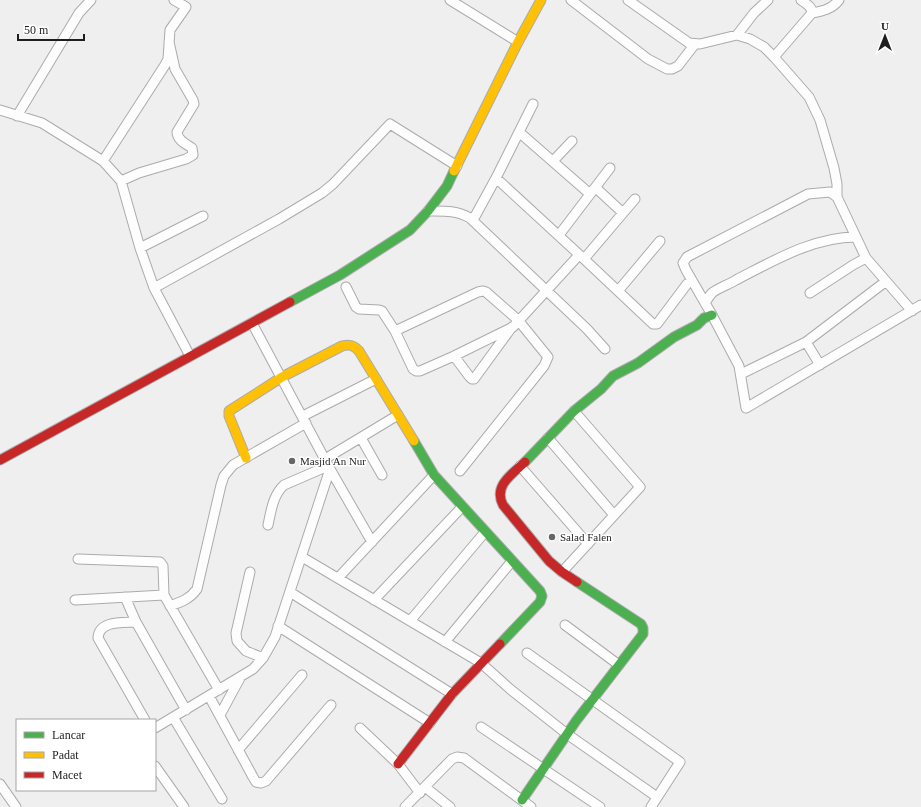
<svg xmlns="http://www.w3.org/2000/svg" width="921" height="807" font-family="'Times New Roman',serif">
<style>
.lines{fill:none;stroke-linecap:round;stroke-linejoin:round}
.street-casing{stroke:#ababac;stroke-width:11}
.fast-casing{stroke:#ababac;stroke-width:11}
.slow-casing{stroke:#ababac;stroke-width:11}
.jam-casing{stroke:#ababac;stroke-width:11}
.street{stroke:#fdfdfd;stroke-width:9}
.fast{stroke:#4caf50;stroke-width:9}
.slow{stroke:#ffc107;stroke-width:9}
.jam{stroke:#c62828;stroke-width:9}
.poi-dot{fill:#676768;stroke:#fff;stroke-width:1.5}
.labels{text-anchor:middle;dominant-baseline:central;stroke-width:3;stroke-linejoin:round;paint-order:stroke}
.poi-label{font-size:11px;fill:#1e1e1e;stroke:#fff;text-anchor:start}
</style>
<rect width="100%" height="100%" fill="#efeff0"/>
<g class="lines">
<g class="street-casing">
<path id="street" d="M450 0 518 42
M571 0 648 59 667 69H672L678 66 695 44
M628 0 689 43 700 44 737 35 750 39 764 47 774 57 809 97 820 120 834 168 837 184V197
M812 13C823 11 832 9 839 0
M737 35 754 13 768 0
M774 57 812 13C812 6 806 4 801 0
M0 110 42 123 103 161 121 181 140 248 154 288 190 356
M17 116 79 13 91 0
M519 132 590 194
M103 161 165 65 168 59 170 30 186 7 174 0
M553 161 572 141
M496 178 584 259 653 324H657L687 284
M121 181 139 173 186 159 193 155 192 148C186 144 177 140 177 132L194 104 193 100 175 69 169 42
M596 188 623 213
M428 211C443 211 456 210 470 218L587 329 605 349
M473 220 496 178 533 104
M559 235 610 168
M140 248 203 216
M584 259 623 213 635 199
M346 287 356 307 359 309 379 310 382 311 395 331 413 369 416 371H420L454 356 513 327 579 255
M154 288 279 219 322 193 333 184 390 124 457 166
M618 291 660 241
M810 293 853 265 866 258
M705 303C707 300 709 296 712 293 716 289 730 284 736 280 773 261 813 237 856 237
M912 311 866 258 837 197 830 192 808 194 687 257 683 263 686 270 712 315 739 366 746 408 921 305
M252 323 330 469 372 542
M395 331 478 292 483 291 486 292 518 320 548 357 544 366 460 471
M806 342 885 282
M454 356 469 376 472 379H474L512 327
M741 374 806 342 820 365
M303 416 376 379
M361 438 382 475
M548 438 614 515
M325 459 398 415
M520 466 588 544
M268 525C271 511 273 495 284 485L328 466
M302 557 481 663 510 689 567 734 657 797
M78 559 160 562 163 566 164 595 219 690
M250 572 236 633 237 641 246 651 263 658
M562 572 640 487 574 411
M338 578 434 475
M290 592 452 694
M125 597 136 622 186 710
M75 600 164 595
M374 600 462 507
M170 606C181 602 190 599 197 589L221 485 224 476 233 465 306 423
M410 621 485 532
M136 622C123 623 99 620 98 638L145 720
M565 625 619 665
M278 626 430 723
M445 642 512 561
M527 653 680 762 651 807
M209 696 253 777 256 782 261 783 266 781 331 705
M220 715 240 678
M173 717 222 799
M481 727 600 807
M155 728 253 669 263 658 275 637 330 469
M360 728 398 764 420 793
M238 750 302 675
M155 766 184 807
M0 784 16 807
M425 787 450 807
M405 807 452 759 457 757 464 758 531 807"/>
</g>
<g class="fast-casing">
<path id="fast" d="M290 302 340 275 410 230 428 211 447 186 454 171
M414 441 434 475 540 591 542 596 540 602 500 644
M525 462 574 411 601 389 613 376 638 363 674 337 697 325 704 318 712 315
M522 800 576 721 643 634V628L641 624 577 582"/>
</g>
<g class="slow-casing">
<path id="slow" d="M454 171 518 42 541 0
M246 458 229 416V411L282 377 342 346C349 344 354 345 359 351L414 441"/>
</g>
<g class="jam-casing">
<path id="jam" d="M0 460 290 302
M525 462C512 474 493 486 503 505L549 561 562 572 577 582
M398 764 452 694 500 644"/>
</g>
<use href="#street" class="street"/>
<use href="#fast" class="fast"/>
<use href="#slow" class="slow"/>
<use href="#jam" class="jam"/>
</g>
<g class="poi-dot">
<circle cx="292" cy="461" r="4"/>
<circle cx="552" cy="537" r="4"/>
</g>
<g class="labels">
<g class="poi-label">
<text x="300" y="461">Masjid An Nur</text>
<text x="560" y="537">Salad Falen</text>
</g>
</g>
<rect x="16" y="719" width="140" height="72" fill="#ffffff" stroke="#a5a5a5"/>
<rect x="24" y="732" width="20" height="6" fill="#4caf50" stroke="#a5a5a5"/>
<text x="52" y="739" font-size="12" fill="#1e1e1e">Lancar</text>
<rect x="24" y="752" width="20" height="6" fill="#ffc107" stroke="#a5a5a5"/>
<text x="52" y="759" font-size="12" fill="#1e1e1e">Padat</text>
<rect x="24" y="772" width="20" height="6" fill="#c62828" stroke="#a5a5a5"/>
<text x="52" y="779" font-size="12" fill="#1e1e1e">Macet</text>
<g transform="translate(885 36)" stroke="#ffffff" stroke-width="3" paint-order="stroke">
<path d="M0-3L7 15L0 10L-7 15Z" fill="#1e1e1e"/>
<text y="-6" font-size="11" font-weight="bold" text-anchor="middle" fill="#1e1e1e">U</text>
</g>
<path d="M18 34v6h66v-6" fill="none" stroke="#1e1e1e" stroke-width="2"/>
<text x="24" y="34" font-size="12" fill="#1e1e1e" stroke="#ffffff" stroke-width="3" paint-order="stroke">50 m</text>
</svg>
